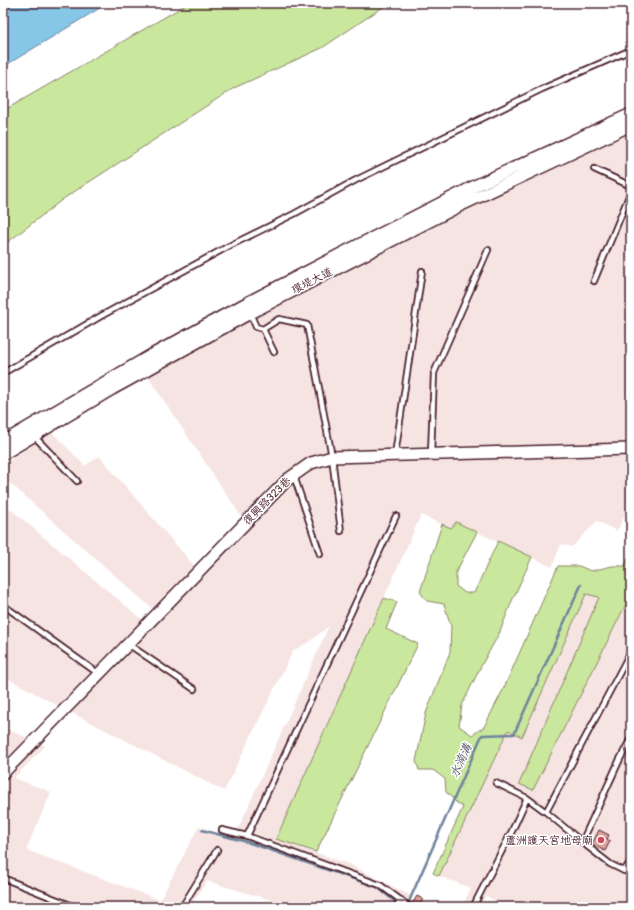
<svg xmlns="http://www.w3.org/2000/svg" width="634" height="910" font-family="Pangolin,'LXGW WenKai TC',sans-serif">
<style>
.built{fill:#f5e4e2}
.green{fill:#cae79e;stroke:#8a8364}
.water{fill:#86c6e7;stroke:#6e839c}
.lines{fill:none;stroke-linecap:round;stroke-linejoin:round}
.stream{stroke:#6e839c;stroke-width:2.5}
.building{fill:#dfa59d;stroke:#4a1f2b}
.service-casing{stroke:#4a1f2b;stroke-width:8}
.tertiary-casing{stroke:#4a1f2b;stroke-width:14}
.service{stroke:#fff;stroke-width:4.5}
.tertiary{stroke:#fff;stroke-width:11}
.poi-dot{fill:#d1495b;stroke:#fff;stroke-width:1.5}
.labels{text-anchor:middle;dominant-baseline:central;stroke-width:3;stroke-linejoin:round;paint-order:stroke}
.street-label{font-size:11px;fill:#4a1f2b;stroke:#fff}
.poi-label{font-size:11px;fill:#4a1f2b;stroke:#fff;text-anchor:end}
.water-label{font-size:12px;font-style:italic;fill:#5f596d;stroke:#fff}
</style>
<rect width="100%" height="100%" fill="#fff"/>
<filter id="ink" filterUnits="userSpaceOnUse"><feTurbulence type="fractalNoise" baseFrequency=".025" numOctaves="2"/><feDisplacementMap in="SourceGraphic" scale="8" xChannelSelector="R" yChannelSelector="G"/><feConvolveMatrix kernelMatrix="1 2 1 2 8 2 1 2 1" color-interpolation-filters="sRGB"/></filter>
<g filter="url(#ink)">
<path class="built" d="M631 133V501L617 531 597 521 572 547 561 544 552 567 456 522 451 528 421 515 276 839 349 864 413 897 408 907H294L207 881 189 907H3V727L45 746 14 778 51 792 26 850 160 900 199 826 231 839 239 827 329 626 310 641 293 651 224 791 59 706 3 676V503L145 622 155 611 3 477V465L51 431 85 466 99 456 196 568 245 522 146 374 278 304 430 226 511 187Z
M586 594 599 597 519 784 533 790 631 594V907H506L486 896 478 907H462L471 888 439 876 508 730 522 736Z"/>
<path class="green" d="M189 3H389L322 48 234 88 63 199 3 246V111Z
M456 522 477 532 456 572V586L465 593H474L498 541 532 557 512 601 499 634 482 664 462 705 459 726 472 735 484 727 503 690 558 566H579L591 571 612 566H625L631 551V594L533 790 519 784 599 597 586 594 522 737 508 730 439 876 433 873 463 807 457 803 446 792 445 779 433 770H419L416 761 426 713 450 652 451 626 444 604 427 601 420 592 442 524 451 528Z
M384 598 397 602 386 629 418 644 316 852 276 839Z"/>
<path class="water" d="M3 3H108L3 67Z"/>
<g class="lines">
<path class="stream" d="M202 830 247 842 377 887 402 907
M407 906 482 735 514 734 581 585"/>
</g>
<path class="building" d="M599 830 609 835 607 839 610 841 605 851 592 844Z
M417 896 423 899 419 907H417L412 904Z"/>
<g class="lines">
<g class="service-casing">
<path id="service" d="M594 169 631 186
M594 281 631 191
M250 313 256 327 263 329 279 319 307 325 332 457 341 531
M263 329 274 352
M3 373 101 316 229 246 294 214 356 180 542 89 631 50
M34 436 77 481
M431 454 434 373 488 250
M395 455 422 271
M294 476 320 554
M3 605 99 674
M128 644 194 689
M496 783 527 798 546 812 582 842 610 864 624 871 631 861
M546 812 631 651
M222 830 247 836 380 885 410 907
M247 836 396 516
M582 842 620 759 631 738
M3 878 75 907
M182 907 217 850
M396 907 401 900
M473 907 512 831 527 798"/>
</g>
<g class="tertiary-casing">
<path id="tertiary" d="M3 442 150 356 245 304 347 251 479 184 631 114
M3 454 112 389 250 313 457 207 631 125
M3 773 287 480 294 475 311 463 332 457 631 449"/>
</g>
<use href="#service" class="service"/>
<use href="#tertiary" class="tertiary"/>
</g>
</g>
<circle class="poi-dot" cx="601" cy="840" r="4"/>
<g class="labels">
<g class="street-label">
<text transform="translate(312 281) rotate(-27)">環堤大道</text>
<text transform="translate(267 501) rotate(-45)">復興路323巷</text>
</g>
<g class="poi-label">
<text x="593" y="840">蘆洲護天宮地母廟</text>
</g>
<g class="water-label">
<text transform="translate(461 761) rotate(-66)">水湳溝</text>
</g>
</g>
<rect width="634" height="910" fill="none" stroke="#fff" stroke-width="16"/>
<rect x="8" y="8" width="618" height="894" fill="none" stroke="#4a1f2b" stroke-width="1.5" filter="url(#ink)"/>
</svg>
